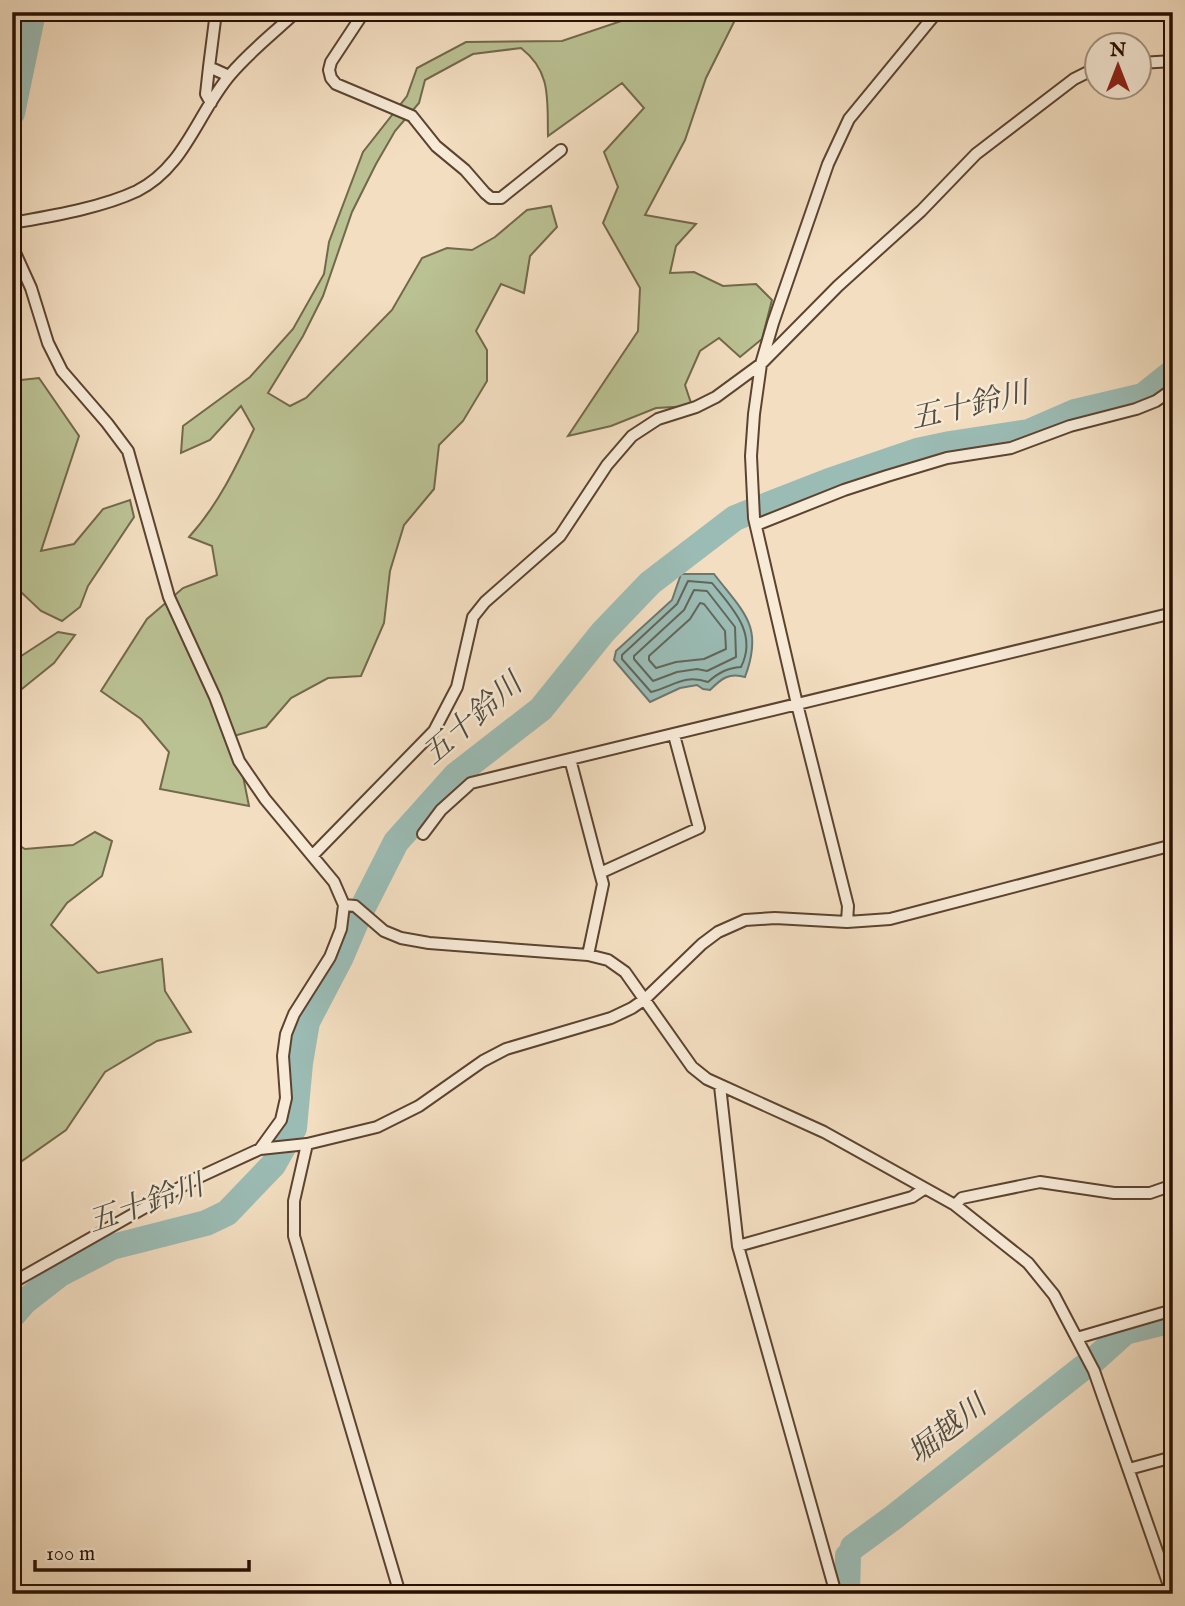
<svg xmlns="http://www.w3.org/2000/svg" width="1185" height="1606" font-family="'IM FELL English','Noto Serif JP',serif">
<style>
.green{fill:#bac193;stroke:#72684a;stroke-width:2}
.water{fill:#9bbcb5;stroke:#6d776d;stroke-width:2}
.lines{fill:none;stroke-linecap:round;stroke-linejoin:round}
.shore{stroke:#62665a;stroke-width:2}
.river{stroke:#9bbcb5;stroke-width:26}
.street-casing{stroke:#5c4330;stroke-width:14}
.street{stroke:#f7ead7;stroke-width:10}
.labels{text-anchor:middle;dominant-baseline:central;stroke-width:5;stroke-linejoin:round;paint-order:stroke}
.water-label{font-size:30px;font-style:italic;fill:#514c3f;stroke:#f7ead7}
</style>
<rect width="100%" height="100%" fill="#f3dec1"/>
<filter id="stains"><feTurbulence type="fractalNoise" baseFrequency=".00286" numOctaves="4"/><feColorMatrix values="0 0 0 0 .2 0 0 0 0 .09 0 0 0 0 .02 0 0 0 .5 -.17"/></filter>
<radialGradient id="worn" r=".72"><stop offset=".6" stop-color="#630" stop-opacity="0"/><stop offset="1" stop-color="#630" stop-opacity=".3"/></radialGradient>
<path class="green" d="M648 12H730L734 22 706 78 685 140 645 215 696 224 676 246 670 273 694 272 723 286 756 284 772 300 762 339 740 357 719 338 700 351 685 385 692 406 656 408 611 426 568 436 638 331 640 288 603 223 618 187 604 152 644 108 622 83 548 136C547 100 552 72 521 48L473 54 425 80 419 103 395 131 376 164 352 212 323 296 303 336 268 393 290 406 306 398 392 310 422 258 447 248 472 250 495 237 527 210 551 206 557 227 530 256 524 293 501 284 476 331 487 350V381L463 421 439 445 434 489 404 525 390 571 384 623 361 676 328 678 291 698 266 727 230 737 242 771 249 806 160 789 169 752 141 719 101 691 147 619 183 588 217 575 212 546 189 537C218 505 236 467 254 429L241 406 210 440 181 453 183 426 250 377 293 329 324 274 329 242 363 152 407 96 417 68 466 42 562 41Z
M39 378 79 436 41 551 74 544 103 509 130 500 134 517 88 586 80 607 62 621 41 611 21 592 12 599V381Z
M58 632 75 635 54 663 12 697V662Z
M95 832 112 841 102 876 67 903 51 925 98 973 162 959 165 991 191 1032 157 1041 105 1072 66 1130 12 1168V841L25 849 73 845Z"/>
<path class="water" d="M681 574H714C744 613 764 626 745 677 729 672 721 679 710 690L703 689 697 685 680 688 650 702 614 660 616 651 672 600Z"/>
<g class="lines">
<path class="shore" d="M688 581 712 583C732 608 758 633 741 667 727 668 718 673 708 682 684 674 674 686 651 692L622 659V655L677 604Z
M694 590 707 591 735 627 736 657 707 671 697 669 677 672 653 681 634 659V656L684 610Z
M700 603 704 604 725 631 726 649 704 659 676 662 656 668 649 660V656L690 619Z"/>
<path class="river" d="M12 113 33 12
M12 1316 24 1302 60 1274 112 1247 206 1223 227 1213 273 1165 294 1128 300 1063 307 1022 341 957 358 917 396 842 456 775 541 709 603 632 650 583 735 518 770 504 829 481 917 451 950 444 1029 432 1075 412 1143 396 1173 372
M1094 1360 1125 1332 1173 1320
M853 1547 894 1517 1084 1367
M847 1594 848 1556"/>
<g class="street-casing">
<path id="street" d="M364 12 331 62 329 70 331 78 336 84 412 116 436 146 465 170 485 193 491 198H501L561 150
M1140 63 1173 61
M209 67 216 12
M211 103 206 94 209 67 229 76
M12 223C51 216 101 208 137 191 185 167 197 114 230 75 249 52 274 33 296 12
M12 246 31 288 48 343 62 371 107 423 128 451 169 597 215 697 239 761 265 799 334 882 344 905 341 929 330 957 294 1014 286 1034 283 1056 286 1098 281 1120 260 1149
M756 525 844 490 887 476 947 458 1011 448 1070 426 1136 409 1156 401 1173 389
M570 759 600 873 699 828 674 735
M423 834 441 810 471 783 1173 613
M313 855 434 731 457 687 473 617 485 602 560 536 607 465 632 436 658 419 696 407 716 397 761 364 838 286 921 211 976 154 1074 79 1098 67
M344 905 355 906 384 931 401 938 429 943 588 955 608 960 625 972 692 1067 707 1079 824 1132 955 1205 1028 1263 1054 1295 1094 1371 1172 1594
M847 922 848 906 797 704 754 518 751 456 754 414 761 364 773 323 828 164 849 119 937 12
M588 955 603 884 600 873
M720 1086 738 1246 836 1594
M307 1144 294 1201V1236L400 1594
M955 1205 962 1198 1040 1182 1114 1193H1150L1173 1185
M738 1246 912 1197 924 1189
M12 1283 195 1179 260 1149 307 1144 377 1127 419 1106 483 1061 506 1049 611 1018 632 1008 645 999 702 944 718 932 745 920 775 918 847 922 890 919 1173 845
M1077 1338 1173 1310
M1129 1469 1173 1457"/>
</g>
<use href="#street" class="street"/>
</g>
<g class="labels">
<g class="water-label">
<text transform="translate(970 407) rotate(-13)">五十鈴川</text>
<text transform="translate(473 720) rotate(-41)">五十鈴川</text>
<text transform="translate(146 1205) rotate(-19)">五十鈴川</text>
<text transform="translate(948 1431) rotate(-38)">堀越川</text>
</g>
</g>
<rect width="1185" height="1606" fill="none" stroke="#f3dec1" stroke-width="42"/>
<rect x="14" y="14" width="1157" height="1578" fill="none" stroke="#290f00" stroke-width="3.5"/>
<rect x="21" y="21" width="1143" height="1564" fill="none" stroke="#290f00" stroke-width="2"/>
<g transform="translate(1118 66)"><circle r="33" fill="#f7ead7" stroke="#a59281" stroke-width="2"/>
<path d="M0-5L12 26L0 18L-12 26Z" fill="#8f2418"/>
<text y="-10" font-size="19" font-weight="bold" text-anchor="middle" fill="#290f00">N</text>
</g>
<path d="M35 1560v10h214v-10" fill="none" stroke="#290f00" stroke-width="3.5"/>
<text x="46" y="1560" font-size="21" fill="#290f00" stroke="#f7ead7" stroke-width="5" paint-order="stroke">100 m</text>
<rect width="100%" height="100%" filter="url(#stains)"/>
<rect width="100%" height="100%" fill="url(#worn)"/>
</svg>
